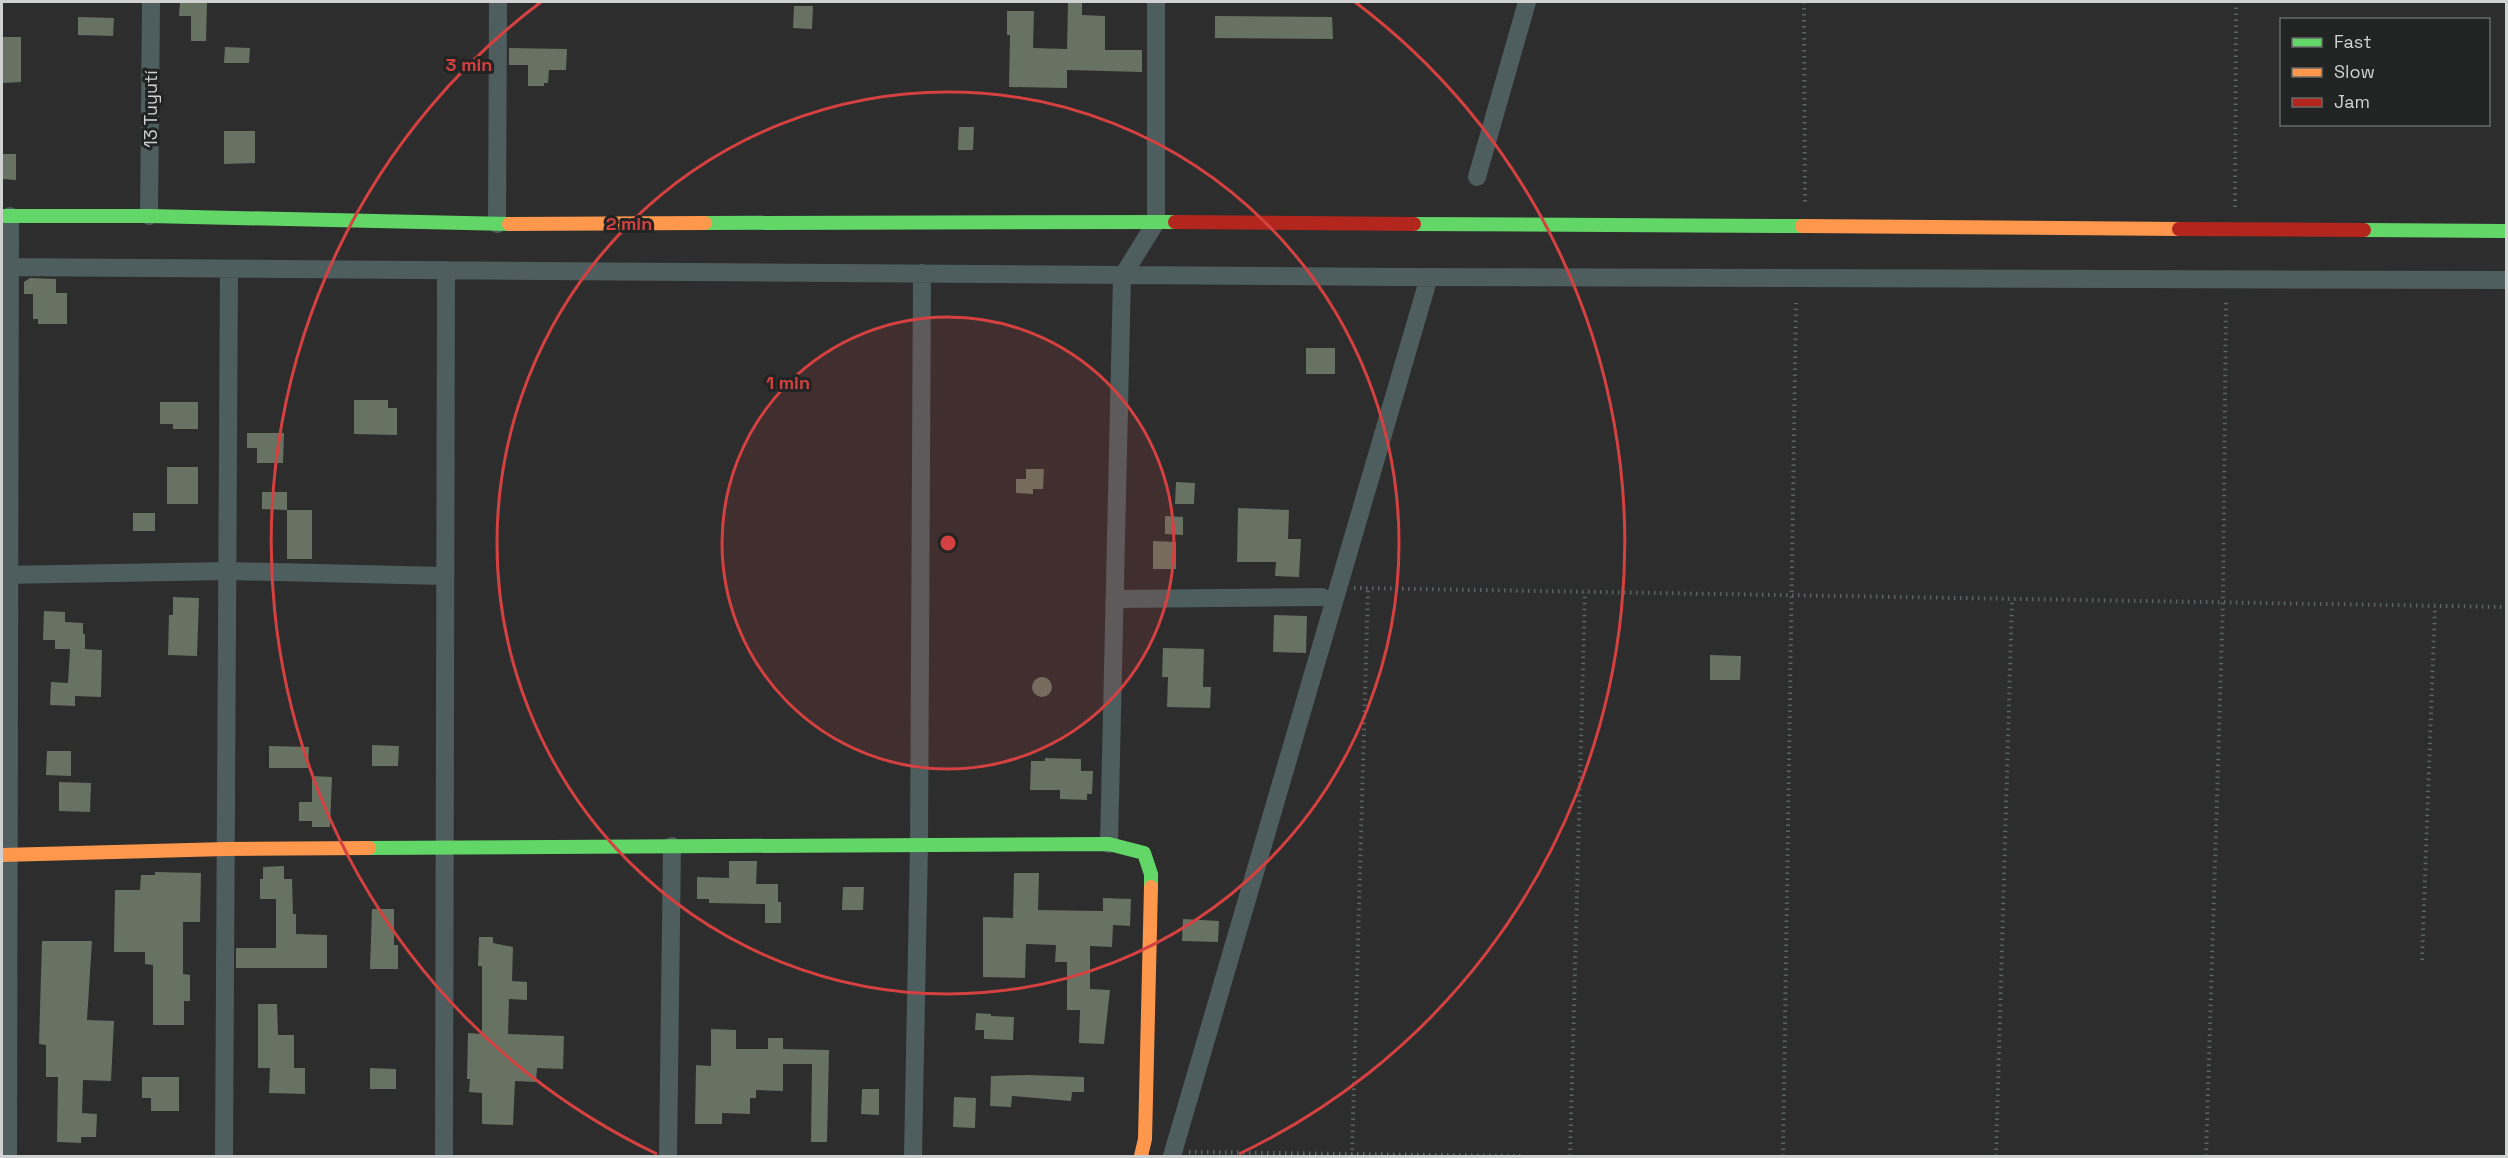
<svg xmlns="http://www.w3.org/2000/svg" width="2508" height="1158" font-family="'Space Grotesk',sans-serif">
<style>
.building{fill:#687262}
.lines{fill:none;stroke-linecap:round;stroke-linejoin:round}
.path{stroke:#5c6566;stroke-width:4;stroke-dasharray:1.5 4.5;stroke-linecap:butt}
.street{stroke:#4e5d5e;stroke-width:18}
.fast{stroke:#63d668;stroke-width:14}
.slow{stroke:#ff974d;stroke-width:14}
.jam{stroke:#b3261e;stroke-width:14}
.ring{fill:none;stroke:#d54141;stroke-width:3}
.labels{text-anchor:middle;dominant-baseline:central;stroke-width:6;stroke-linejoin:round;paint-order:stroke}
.street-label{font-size:18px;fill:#d0d1d1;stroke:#212423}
.centre{fill:#d54141;stroke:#212423;stroke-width:3}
.ring-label{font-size:18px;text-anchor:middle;font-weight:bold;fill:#d54141;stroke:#212423;stroke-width:6;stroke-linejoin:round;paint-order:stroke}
</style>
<rect width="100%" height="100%" fill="#2c2d2c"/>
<path class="building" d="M180 2H207L206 41H191V16H179Z
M1068 2H1082V15L1105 16V50H1142V72L1067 70V88L1009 87 1010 35H1007V11H1034L1033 48 1067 49Z
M794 6H813L812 29 793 28Z
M1215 16 1332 17 1333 39 1215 38Z
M78 17 114 18 113 36 78 35Z
M2 37H21V82L2 83Z
M225 47 250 48 249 63H224Z
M509 48 567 49 566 70H549L548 83H544V86H528V65H509Z
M959 127H974L973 150H958Z
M224 131H255V163L224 164Z
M2 154H16V180L2 179Z
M30 278 56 279V293H67V324H38V319H33V294H24V282Z
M1306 348H1335V374H1306Z
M354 400H388V408H397V435L354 434Z
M160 402H198V429H173V424H160Z
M247 433H284L283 463H257V448H247Z
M167 467H198V504H167Z
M1026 469H1044L1043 489H1033V494L1016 493V479H1026Z
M1176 482 1195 483 1194 504H1175Z
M262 492H287V510L262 509Z
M1238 508 1289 510 1288 539H1301L1299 577 1275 576 1276 562H1237Z
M287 510H312V559H287Z
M133 513H155V531H133Z
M1165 516 1183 517V535L1165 534Z
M1153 541 1176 542V569H1153Z
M173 597 199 598 197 656 168 655 169 615H173Z
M44 611 65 612V622L83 623V634H85V649L102 650 101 697 75 696V706L50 705 51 682 68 683 70 649H55V640H43Z
M1274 615 1307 616 1306 653 1273 652Z
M1163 648 1204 649 1203 687H1211L1210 708 1167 707 1168 677H1162Z
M1710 655 1741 656 1740 680H1710Z
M1032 687a10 10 0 1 1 20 0a10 10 0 1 1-20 0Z
M372 745 399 746 398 766H372Z
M269 746 309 747 308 768H269Z
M47 751H71V776L46 775Z
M1045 758 1081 759V771H1093L1092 794H1087V800L1060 799V790H1030L1031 761H1045Z
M312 776 332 777 330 827H312V821H299V802H312Z
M59 782 91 783 90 812 59 811Z
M729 861H757L756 884H778V902H781V923H765V904L709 903V899H697V877L729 878Z
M284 866V879H292L293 914H296V934L327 935V968H236V948H276V899H260V879H263V867Z
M155 872 201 873 200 922H183V974L190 975V1001H184V1025H153V965L145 964V952H114L115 890H140L141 875H155Z
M1014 873H1039L1038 910 1103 911V898L1131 899 1130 926 1113 925 1112 947 1090 946V989L1110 990 1104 1044 1079 1043 1080 1010H1067V962H1055L1056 945 1026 944 1025 978 983 977V917L1013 918Z
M843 887H864L863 910H842Z
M372 909H394V945H398V969H370Z
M1183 919 1219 921 1218 942 1182 941Z
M479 937H493V943L513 947 512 981 527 982V1000L509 999 508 1034 564 1036 563 1069 537 1068 536 1082 515 1081 513 1125 482 1124V1093L469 1092 470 1079H467L468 1033 482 1034V966H478Z
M42 941H92L87 1020 114 1021 111 1081 83 1080 82 1113 97 1114 96 1137H81V1143L57 1142 58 1077H46V1045L39 1044Z
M258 1004H277L278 1035H294V1068H305V1094L269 1093 270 1068H258Z
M976 1013 991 1014V1016L1014 1017 1013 1040 984 1039V1030H975Z
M711 1029 736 1030V1049H768V1038H783V1049L829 1050 827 1142H811L812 1064H783V1091L756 1090V1098H750V1114L722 1113V1124H695L696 1065 711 1066Z
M370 1068 396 1069V1089H370Z
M1029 1075 1084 1077V1092H1072L1071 1101 1012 1096 1011 1107 990 1106 991 1076Z
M142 1077H179V1111H151V1098H142Z
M862 1089H879V1115L861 1114Z
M954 1097 976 1098 975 1128 953 1127Z"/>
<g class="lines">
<path class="path" d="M1804 2 1805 204
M2235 207 2236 2
M1354 588 2506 607
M2422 960 2435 606
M1189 1152 1522 1156
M1352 1156 1368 588
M1570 1156 1585 592
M1783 1156 1796 303
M1996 1156 2012 599
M2206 1156 2223 602 2226 302"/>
<path class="street" d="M1477 177 1527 2
M149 216 151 2
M497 224 498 2
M2 267 1395 277 2506 280
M2 575 227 571 445 576
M1115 599 1322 597
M1109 844 1122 277 1156 222V2
M8 1156 10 216
M224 1156 229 269
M444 1156 446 270
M668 1156 672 846
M913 1156 919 845 922 273
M1172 1156 1427 284"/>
<path class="fast" d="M2 216H149L509 224
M705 223 1175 222
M1414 224 1802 226
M2364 230 2506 231
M369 848 1109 844 1144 853 1151 874V887"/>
<path class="slow" d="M509 224 705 223
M1802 226 2179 229
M2 855 226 849 369 848
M1141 1156 1145 1139 1151 887"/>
<path class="jam" d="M1175 222 1414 224
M2179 229 2364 230"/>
</g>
<circle cx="948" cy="543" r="226" fill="#d54141" fill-opacity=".12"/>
<g class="ring">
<circle cx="948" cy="543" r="226"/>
<circle cx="948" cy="543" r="451"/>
<path d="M657 1154A677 677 0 0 1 541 2M1355 2A677 677 0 0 1 1239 1154"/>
</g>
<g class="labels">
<g class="street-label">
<text transform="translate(150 109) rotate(-90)">13 Tuyutí</text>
</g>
</g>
<circle cx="948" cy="543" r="9" class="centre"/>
<g class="ring-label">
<text x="469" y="71">3 min</text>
<text x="629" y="230">2 min</text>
<text x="788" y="389">1 min</text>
</g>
<rect width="2508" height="1158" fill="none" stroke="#d0d1d1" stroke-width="6"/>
<rect x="2280" y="18" width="210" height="108" fill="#212423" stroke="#676969" stroke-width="1.5"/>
<rect x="2292" y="38" width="30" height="9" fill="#63d668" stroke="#676969" stroke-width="1.5"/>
<text x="2334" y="48" font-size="18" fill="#d0d1d1">Fast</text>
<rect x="2292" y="68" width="30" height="9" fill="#ff974d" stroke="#676969" stroke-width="1.5"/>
<text x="2334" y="78" font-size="18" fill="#d0d1d1">Slow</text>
<rect x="2292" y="98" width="30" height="9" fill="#b3261e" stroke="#676969" stroke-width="1.5"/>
<text x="2334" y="108" font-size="18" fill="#d0d1d1">Jam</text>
</svg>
